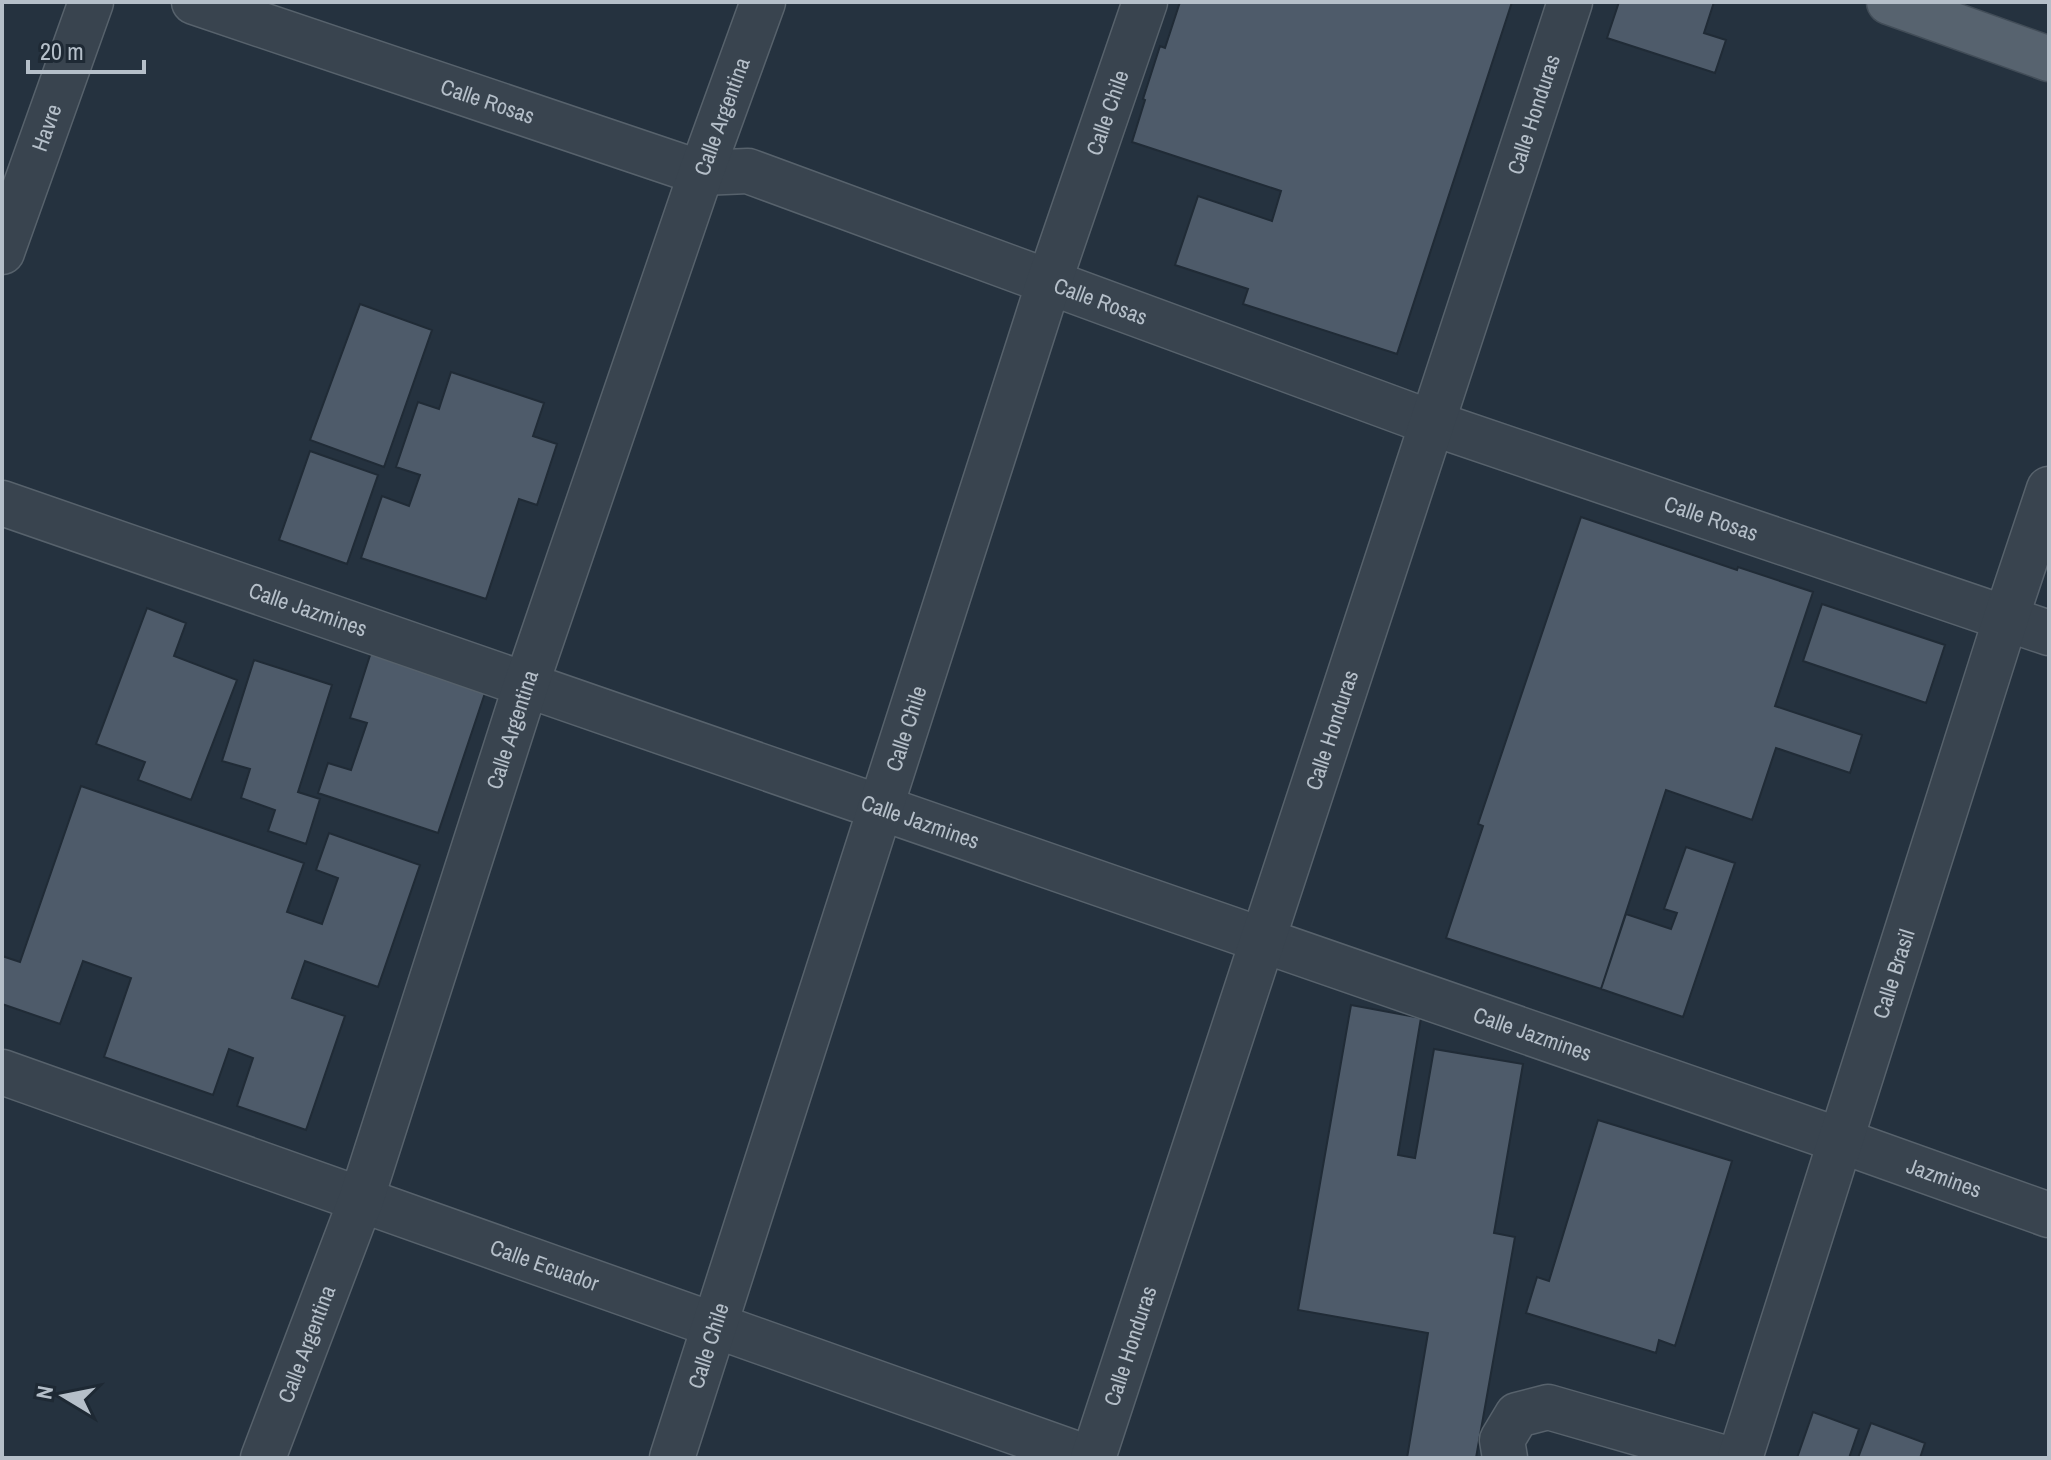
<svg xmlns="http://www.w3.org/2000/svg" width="2051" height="1460" font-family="'Archivo Narrow',sans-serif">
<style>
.building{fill:#4e5b6a;stroke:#202b36;stroke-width:2}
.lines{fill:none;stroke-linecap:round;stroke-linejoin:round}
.minor-casing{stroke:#57626c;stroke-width:47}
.major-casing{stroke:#424d58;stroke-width:47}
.minor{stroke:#39444f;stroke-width:44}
.major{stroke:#57636f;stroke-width:44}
.labels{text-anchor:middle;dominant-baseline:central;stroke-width:6;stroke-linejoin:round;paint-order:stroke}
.street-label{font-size:22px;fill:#b5bfc9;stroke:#1e2934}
</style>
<rect width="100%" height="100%" fill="#25323f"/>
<path class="building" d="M1180 2H1512L1397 354 1243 304 1248 289 1175 265 1198 196 1272 221 1281 191 1132 142 1145 100 1143 99 1160 46 1165 48Z
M1619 2H1714L1704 33 1726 40 1715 73 1607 38Z
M360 304 432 330 384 467 310 440Z
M451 372 544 403 533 436 557 444 537 505 519 499 486 599 361 558 382 496 409 506 420 475 396 467 418 402 439 409Z
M310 451 378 475 347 564 279 540Z
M1581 517 1737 570 1738 567 1813 592 1775 706 1862 735 1850 773 1776 748 1752 820 1666 790 1601 989 1446 938 1483 826 1478 824Z
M1822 604 1945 645 1926 703 1803 661Z
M147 608 186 623 174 656 237 680 191 800 138 780 145 762 96 744Z
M373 646 488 684 438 833 318 793 328 763 351 770 367 723 350 718Z
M254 660 332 685 298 792 320 799 306 844 268 831 275 810 241 798 250 769 222 761Z
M81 786 304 863 287 912 322 924 338 878 316 870 329 833 420 865 378 987 305 961 292 998 345 1016 306 1130 237 1106 253 1058 229 1049 213 1095 104 1057 131 978 83 961 60 1024 2 1004V956L20 962Z
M1686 847 1735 863 1683 1017 1601 989 1626 914 1671 929 1677 913 1664 909Z
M1351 1005 1421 1018 1398 1155 1415 1158 1434 1049 1523 1064 1494 1233 1515 1237 1476 1458H1407L1428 1333 1298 1310Z
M1598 1120 1732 1161 1675 1346 1659 1340 1656 1353 1526 1313 1537 1277 1549 1281Z
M1813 1412 1859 1429 1849 1458H1797Z
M1871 1423 1925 1443 1920 1458H1858Z"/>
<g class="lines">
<g class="minor-casing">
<g id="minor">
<path id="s1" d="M194 2 701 173 748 171 1432 423 2049 633"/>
<path id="s2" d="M2 252 91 2"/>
<path id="s3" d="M2 503 1839 1140 2049 1215"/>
<path id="s4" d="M2 1072 1088 1458"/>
<path id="s5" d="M263 1458 361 1200 526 685 701 173 763 2"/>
<path id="s6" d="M672 1458 1049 282 1145 2"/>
<path id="s7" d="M1093 1458 1570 2"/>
<path d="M1505 1458 1502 1440 1517 1415 1548 1407 1725 1458"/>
<path id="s8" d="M1740 1458 2006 618 2049 489"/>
</g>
</g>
<g class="major-casing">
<path id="major" d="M1889 2 2049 59"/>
</g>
<use href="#minor" class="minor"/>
<use href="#major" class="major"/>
</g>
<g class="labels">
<g class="street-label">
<text stroke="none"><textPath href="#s1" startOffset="310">Calle Rosas</textPath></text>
<text stroke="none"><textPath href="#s6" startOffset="1414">Calle Chile</textPath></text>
<text stroke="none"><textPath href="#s7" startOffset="1414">Calle Honduras</textPath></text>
<text stroke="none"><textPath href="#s5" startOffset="1418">Calle Argentina</textPath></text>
<text stroke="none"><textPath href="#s2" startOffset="132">Havre</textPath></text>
<text stroke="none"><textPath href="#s1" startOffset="958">Calle Rosas</textPath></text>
<text stroke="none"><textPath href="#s1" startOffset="1606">Calle Rosas</textPath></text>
<text stroke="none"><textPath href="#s3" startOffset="324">Calle Jazmines</textPath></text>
<text stroke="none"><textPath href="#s6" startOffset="766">Calle Chile</textPath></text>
<text stroke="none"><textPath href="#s5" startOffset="770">Calle Argentina</textPath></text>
<text stroke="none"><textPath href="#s7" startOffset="766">Calle Honduras</textPath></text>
<text stroke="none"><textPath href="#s3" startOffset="972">Calle Jazmines</textPath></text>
<text stroke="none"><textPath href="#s8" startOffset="508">Calle Brasil</textPath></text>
<text stroke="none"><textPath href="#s3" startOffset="1620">Calle Jazmines</textPath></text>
<text stroke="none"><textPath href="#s3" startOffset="2056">Jazmines</textPath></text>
<text stroke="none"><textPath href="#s4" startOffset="576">Calle Ecuador</textPath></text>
<text stroke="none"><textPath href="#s5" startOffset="122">Calle Argentina</textPath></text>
<text stroke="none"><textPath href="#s6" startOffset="118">Calle Chile</textPath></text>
<text stroke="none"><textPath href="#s7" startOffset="118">Calle Honduras</textPath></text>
</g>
</g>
<rect width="2051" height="1460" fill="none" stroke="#b5bfc9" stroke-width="8"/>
<g transform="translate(64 1396) rotate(280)" stroke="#1e2934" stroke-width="6" paint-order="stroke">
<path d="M0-6L14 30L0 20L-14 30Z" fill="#b5bfc9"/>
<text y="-12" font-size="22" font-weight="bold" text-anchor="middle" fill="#b5bfc9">N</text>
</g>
<path d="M28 60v12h116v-12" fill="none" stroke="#b5bfc9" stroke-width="4"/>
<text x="40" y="60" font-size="24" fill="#b5bfc9" stroke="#1e2934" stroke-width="6" paint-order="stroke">20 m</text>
</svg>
